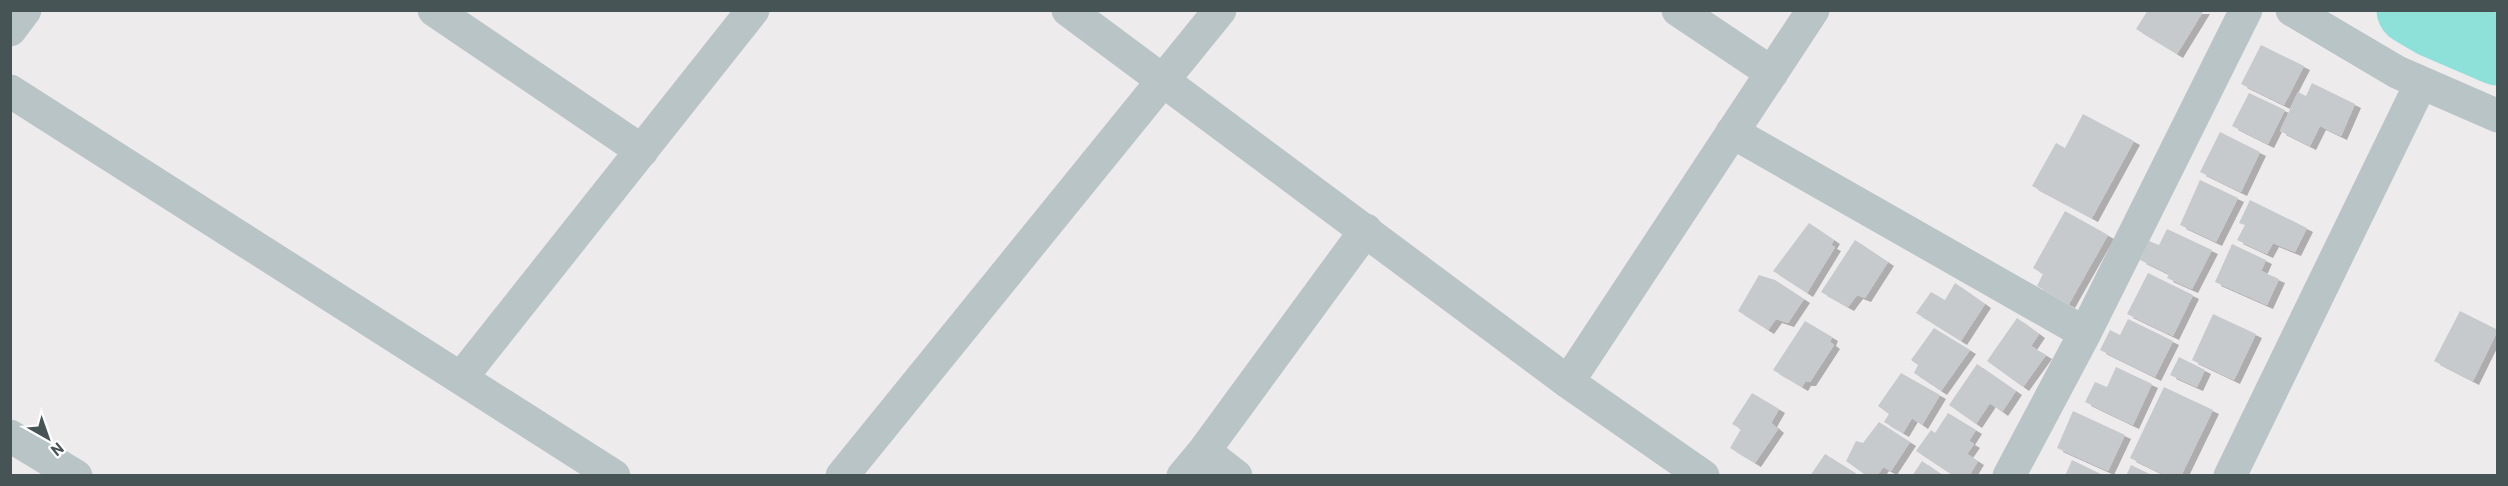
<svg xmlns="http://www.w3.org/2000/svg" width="2508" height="486" font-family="Barlow,sans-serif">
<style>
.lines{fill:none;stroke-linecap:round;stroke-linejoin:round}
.river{stroke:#8ee1d8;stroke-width:69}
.building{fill:#c6cacd;filter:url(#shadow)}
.minor{stroke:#b8c4c6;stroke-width:33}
</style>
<defs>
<filter id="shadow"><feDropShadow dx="6" dy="4" stdDeviation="0" flood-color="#0004"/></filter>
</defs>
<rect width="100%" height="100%" fill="#eeebec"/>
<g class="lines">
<path class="river" d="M2411 10 2433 23 2498 51"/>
</g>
<path class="building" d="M2148 10H2204L2177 54 2136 29Z
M2261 45 2304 66 2284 105 2241 84Z
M2312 83 2355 104 2341 136 2320 126 2310 146 2280 131 2298 92 2306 96Z
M2249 93 2285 110 2268 144 2232 126Z
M2083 114 2134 141 2092 218 2032 186 2056 143 2065 148Z
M2220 132 2260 152 2241 192 2200 172Z
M2200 180 2238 198 2216 242 2180 225Z
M2250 200 2307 228 2295 252 2273 243 2267 254 2237 240 2245 225 2239 223Z
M2065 211 2108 235 2069 304 2037 286 2043 274 2033 268Z
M1809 223 1834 240 1831 245 1835 247 1807 293 1773 271Z
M2167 229 2212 250 2192 289 2167 278 2169 274 2140 260 2149 241 2159 245Z
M1855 240 1888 262 1865 298 1857 295 1848 307 1821 292Z
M2232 244 2266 260 2261 271 2279 279 2267 305 2215 282Z
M2148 273 2193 295 2173 336 2127 314Z
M1759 275 1775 280 1804 299 1788 323 1776 319 1768 330 1738 311Z
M1955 283 1985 304 1961 341 1916 313 1931 292 1945 300Z
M2460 311 2498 330 2473 381 2434 361Z
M2213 314 2256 334 2234 380 2192 360Z
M2017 318 2039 334 2031 346 2046 355 2023 387 1987 361Z
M2128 319 2173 341 2155 377 2100 350 2110 330 2120 335Z
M1805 321 1832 337 1830 342 1834 345 1810 382H1805L1802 387 1773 370Z
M1934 328 1970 350 1941 391 1914 373 1918 365 1911 360Z
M2179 357 2205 370 2197 387 2170 375Z
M1977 364 2016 391 2002 412 1990 403 1976 424 1949 405Z
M2116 367 2152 384 2133 425 2085 402 2095 382 2107 387Z
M1901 373 1940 395 1922 425 1912 418 1903 433 1884 422 1889 414 1878 406Z
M2164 387 2213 410 2181 476H2167L2130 458Z
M1752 393 1779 409 1771 423 1778 429 1755 463 1730 448 1741 429 1732 424Z
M2073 411 2125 435 2108 471 2057 448Z
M1948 413 1976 430 1969 441 1974 444 1967 454 1978 461 1969 476H1954L1916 451 1931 430 1935 433Z
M1879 422 1910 442 1891 471 1883 467 1877 476H1867L1846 461 1856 441 1863 443Z
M1825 454 1860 476H1810Z
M2072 460 2105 476H2065Z
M1922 461 1944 476H1912Z
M2131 465 2154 476H2126Z"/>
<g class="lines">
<path class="minor" d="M434 10 642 151
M1068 10 1568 382 1703 476
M1678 10 1772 73
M2292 10 2397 72 2498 116
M10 30 25 10
M10 91 614 476
M1732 132 2085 333
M461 378 753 10
M1568 382 1813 10
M10 436 76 476
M1204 451 1236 476
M842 476 1220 10
M1183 476 1204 451 1366 230
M2009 476 2085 333 2246 10
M2230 476 2421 83"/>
</g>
<rect width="2508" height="486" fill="none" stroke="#465456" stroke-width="24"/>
<g transform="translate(48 438) rotate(140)" stroke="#ffffff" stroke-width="4.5" paint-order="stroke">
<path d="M0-4.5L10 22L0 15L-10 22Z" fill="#465456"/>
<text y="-9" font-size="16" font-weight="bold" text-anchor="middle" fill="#465456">N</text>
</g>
</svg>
